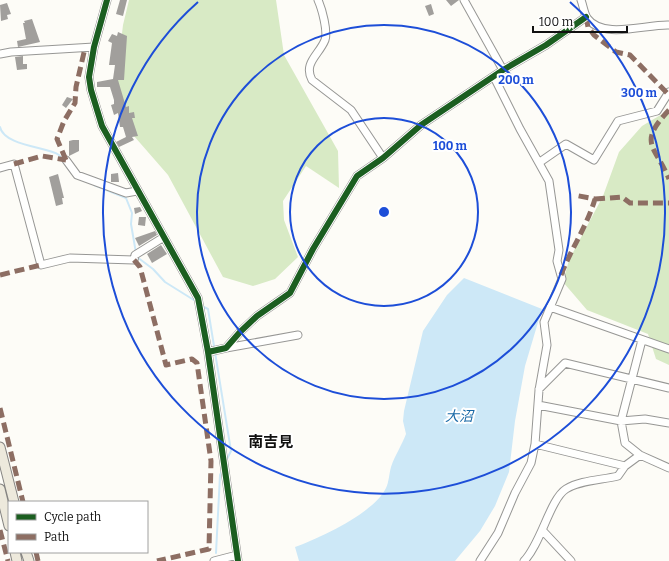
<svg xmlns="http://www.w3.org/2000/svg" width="669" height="561" font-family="Bitter,'Noto Sans JP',serif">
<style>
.forest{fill:#d8eac5}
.water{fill:#cde8f7}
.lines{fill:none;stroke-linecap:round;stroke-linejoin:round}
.stream{stroke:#cde8f7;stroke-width:2}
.building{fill:#a19f9c}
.minor-casing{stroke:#979795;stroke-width:9}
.major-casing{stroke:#858482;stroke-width:11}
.minor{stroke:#fffffe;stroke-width:7}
.major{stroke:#ede9dc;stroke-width:9}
.quiet{stroke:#8d6e63;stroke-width:5;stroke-dasharray:10 5;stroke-linecap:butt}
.cycleway-casing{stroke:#fff;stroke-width:8}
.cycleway{stroke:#1b5e20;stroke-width:6}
.ring{fill:none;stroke:#1d4ed8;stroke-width:2}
.labels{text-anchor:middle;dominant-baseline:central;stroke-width:4;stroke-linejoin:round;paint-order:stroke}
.water-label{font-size:14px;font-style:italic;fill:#1768a6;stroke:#fff}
.quarter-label{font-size:15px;font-weight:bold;fill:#111;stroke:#fff}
.centre{fill:#1d4ed8;stroke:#fff;stroke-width:2}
.ring-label{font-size:12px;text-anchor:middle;font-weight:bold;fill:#1d4ed8;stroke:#fff;stroke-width:4;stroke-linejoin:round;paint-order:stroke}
</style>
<rect width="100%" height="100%" fill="#fdfcf7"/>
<path class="forest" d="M129 0H276L284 55 338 151 339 188 306 166 283 201 284 220 298 257 275 279 253 286 223 277 168 175 127 128 116 84 123 25Z
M669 110V365L656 359 648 334 587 310 563 282 569 260 603 196 619 152 642 126Z"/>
<path class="water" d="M464 278 542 309 525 366 515 421 509 472 495 506 480 531 455 561H299L295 547C320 538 374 513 386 488 389 482 389 474 391 467 395 455 402 445 406 434L403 421 404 411 423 331 447 295Z"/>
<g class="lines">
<path class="stream" d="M0 127C4 146 48 147 59 155 61 157 63 161 64 163
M67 167 75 177
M94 185 126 198 132 213 131 224 136 253
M137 257 153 269 165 282 197 302
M202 306 208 309 231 451 226 461
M216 553 220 475 223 469"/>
</g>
<path class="building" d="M120 0H127L123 16 116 14Z
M446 0H459L451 6Z
M7 3 11 14 7 15 8 19 1 21 0 5Z
M431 4 434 14 429 16 425 6Z
M32 19 40 42 18 47 17 41 26 39 23 23H25L24 21Z
M118 32 127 36 124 80H118L126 107 129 106V113L134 112 135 118H132L138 136 132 137 134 140 119 147 116 142 126 137 123 127H120L118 113 114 115 111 105 114 104V100L110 87H97V82L113 79 115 65H109L112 43 108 41 112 34 117 36Z
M23 56V64H27V69L17 70 15 57Z
M67 97 73 99 66 108 62 105Z
M73 140H79V151L69 156V141Z
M118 173 119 182H111V174Z
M58 174 64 198H62L63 204 56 206 49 177Z
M140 207 142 211 135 214 134 208Z
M139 217H146L145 226 138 225Z
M155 231 157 235 139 246 135 238Z
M161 245 167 254 152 263 147 254Z"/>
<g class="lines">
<g class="minor-casing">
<path id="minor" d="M107 0 94 47 89 77 91 90 102 126 198 298 208 352 238 561
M318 0C322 9 328 31 325 40 319 55 303 63 312 80L351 110 383 158
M464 0 503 70
M581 0C583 5 584 13 587 18 603 40 646 24 669 25
M0 54 11 52 94 47
M66 160 77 175 126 193 137 191
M540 162 566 144 594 160 618 121 657 111 669 92
M0 168 14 164 41 265 70 258 134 260 135 255 164 237
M550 307 669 349
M226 348 298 335
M208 352 226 348 240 332 257 316 290 293 313 249 357 176 383 158 421 125 503 70 546 45 586 17
M539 389 565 363 669 388
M538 405 621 421 645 419 669 423
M535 444 625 466 640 455 669 468
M640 455 625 443 621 421 642 340
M543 531 571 561
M214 561 237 555
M480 561 498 533 515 493 531 463 535 444 539 390 547 345 544 322 562 279 557 261 559 250 549 181 520 129 494 77
M524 561C541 544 550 499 566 489 581 480 602 480 618 476L625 466"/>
</g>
<g class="major-casing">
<path id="major" d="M0 447 14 502
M0 489 9 526
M15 552 17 561
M26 552 29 561"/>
</g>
<use href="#minor" class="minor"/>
<use href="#major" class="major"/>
<path class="quiet" d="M586 17 588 27 594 35 616 52 630 55 669 95
M669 110C637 144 655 145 669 179
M66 160 57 139 64 121 75 103 76 87 85 48
M14 164 42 156 66 160
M595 199 622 197 630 203H669
M134 260 140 267 166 365 192 359 197 363 211 461 209 549 157 561
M0 275 41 265
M561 275C571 249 587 226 595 199L574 195
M0 408 23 502
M0 530 8 561
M36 552 38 561"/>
<g class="cycleway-casing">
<path id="cycleway" d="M107 0 94 47 89 77 91 90 102 126 198 298 208 352 238 561
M208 352 226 348 240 332 257 316 290 293 313 249 357 176 383 158 421 125 503 70 546 45 586 17"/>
</g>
<use href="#cycleway" class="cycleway"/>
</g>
<g class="ring">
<circle cx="384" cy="212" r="94"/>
<circle cx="384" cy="212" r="187"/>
<path d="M570 2A281 281 0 1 1 198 2"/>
</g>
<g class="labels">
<g class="water-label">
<text x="459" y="416">大沼</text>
</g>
<g class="quarter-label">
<text x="271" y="442">南吉見</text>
</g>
</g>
<circle cx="384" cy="212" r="6" class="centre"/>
<g class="ring-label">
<text x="516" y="84">200 m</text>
<text x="639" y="97">300 m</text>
<text x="450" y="150">100 m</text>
</g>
<rect x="8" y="501" width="140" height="52" fill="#ffffff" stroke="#a0a0a0"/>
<rect x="16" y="514" width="20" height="6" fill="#1b5e20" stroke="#a0a0a0"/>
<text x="44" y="521" font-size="12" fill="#111111">Cycle path</text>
<rect x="16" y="534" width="20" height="6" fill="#8d6e63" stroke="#a0a0a0"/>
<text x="44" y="541" font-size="12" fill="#111111">Path</text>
<path d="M533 26v6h94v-6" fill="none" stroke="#111111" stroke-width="2"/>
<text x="539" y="26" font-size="12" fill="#111111" stroke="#ffffff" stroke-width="3" paint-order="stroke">100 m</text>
</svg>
